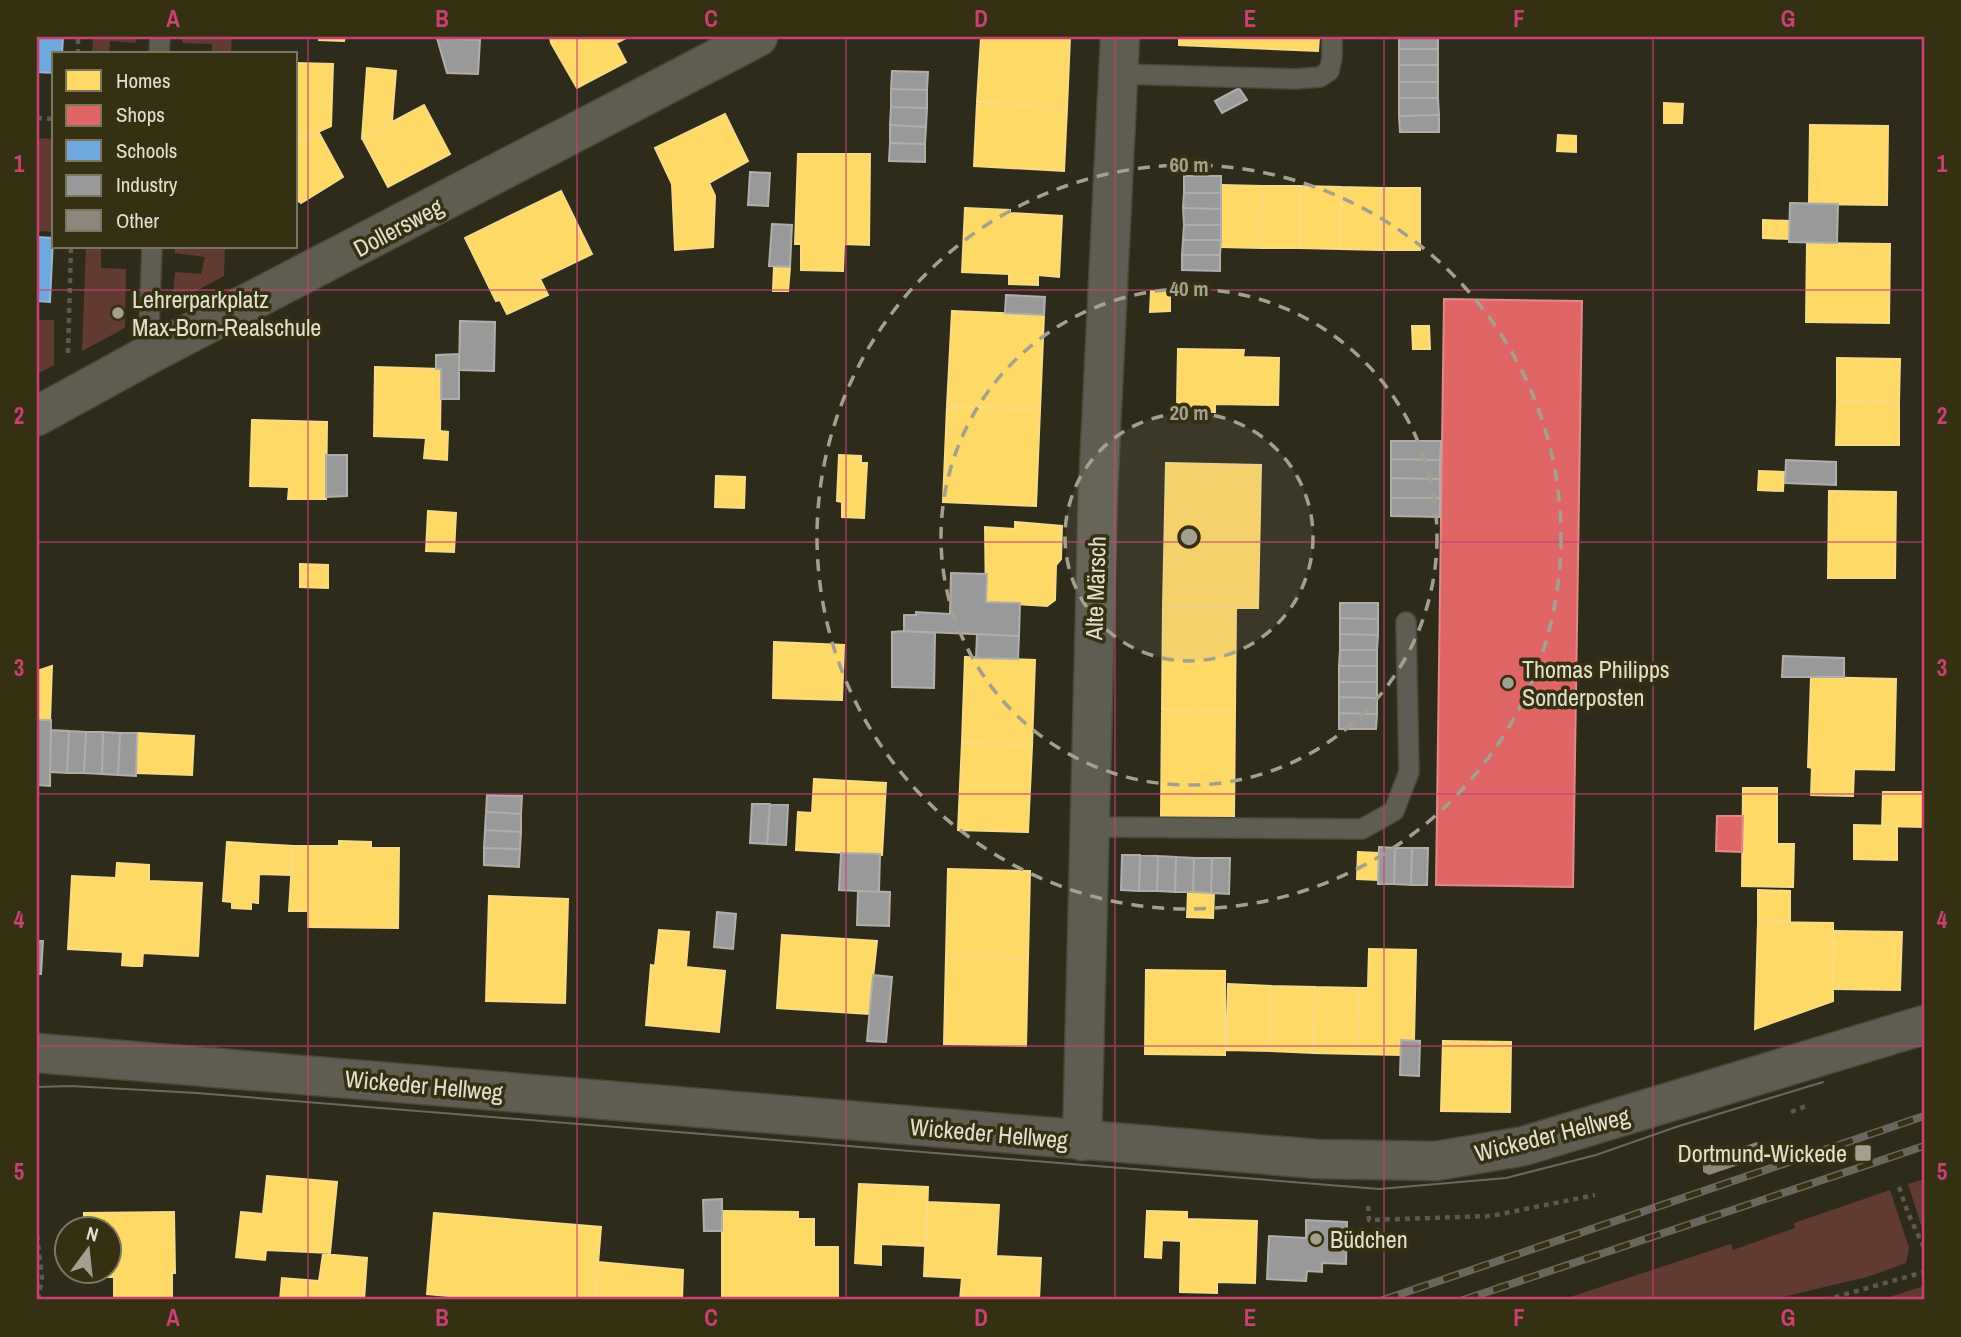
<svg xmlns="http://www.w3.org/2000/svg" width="1961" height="1337" font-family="'Archivo Narrow',sans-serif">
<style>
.green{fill:#613b31}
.homes{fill:#ffd966;stroke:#f7db85;stroke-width:2}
.shops{fill:#e06666;stroke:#e18a85;stroke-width:2}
.schools{fill:#6fa8dc;stroke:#92b8d8;stroke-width:2}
.industry{fill:#999;stroke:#afaea9;stroke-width:2}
.building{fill:#8d867a}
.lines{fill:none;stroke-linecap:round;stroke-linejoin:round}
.service-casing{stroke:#4b483b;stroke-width:22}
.minor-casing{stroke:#4b483b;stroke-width:41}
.secondary-casing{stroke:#4b483b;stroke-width:41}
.path{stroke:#5c594e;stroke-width:4.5;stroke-dasharray:5 5;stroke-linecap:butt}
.service{stroke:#5f5d51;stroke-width:19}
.minor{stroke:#5f5d51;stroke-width:38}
.secondary{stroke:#5f5d50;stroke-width:38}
.tram{stroke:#6a675d;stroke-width:2}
.rail-casing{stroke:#6a675d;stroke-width:8}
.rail{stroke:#363013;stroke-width:5;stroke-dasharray:16;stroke-linecap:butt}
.grid{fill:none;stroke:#c94072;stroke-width:2;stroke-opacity:0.55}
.ring{fill:none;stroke:#a4a08f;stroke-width:3.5;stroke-dasharray:12 9}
.poi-dot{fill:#a4a08f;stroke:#363013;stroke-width:2.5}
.labels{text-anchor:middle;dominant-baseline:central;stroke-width:7;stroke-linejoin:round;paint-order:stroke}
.street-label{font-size:24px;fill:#e3dfce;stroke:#363013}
.poi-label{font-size:24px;fill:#e3dfce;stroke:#363013;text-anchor:start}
.centre{fill:#a4a08f;stroke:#363013;stroke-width:3.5}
.ring-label{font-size:21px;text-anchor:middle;font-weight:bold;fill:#a4a08f;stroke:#363013;stroke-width:7;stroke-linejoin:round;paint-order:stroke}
.neatline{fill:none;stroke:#c94072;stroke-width:2.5}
.grid-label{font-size:23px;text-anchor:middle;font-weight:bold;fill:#c94072}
</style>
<rect width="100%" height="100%" fill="#2e2b1b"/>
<path class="green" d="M93 37H135L136 43 110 41 109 54H92Z
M182 37H232L231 54H212V44L182 43Z
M37 138 54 139V232L37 231Z
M86 247H101V268L126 269 125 328 82 351Z
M175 247H225L224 276 172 304 175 272 201 274 205 257 175 253Z
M37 320H54V365L37 374Z
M1924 1179V1229L1921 1225 1908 1184Z
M1890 1190 1909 1248 1906 1263 1867 1277 1769 1300H1561L1731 1244 1733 1250 1795 1228 1794 1223Z
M1924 1286V1300H1880Z"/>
<path class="homes" d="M319 37H345L344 41 319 40Z
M550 37H628L616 43 626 62 577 88 551 43Z
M995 37H1070L1067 108 977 102 981 38Z
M1179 37H1319L1318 51 1179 45Z
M296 63 333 64 331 126 296 142Z
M367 68 396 71 392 121 362 138Z
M977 102 1067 108 1064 171 974 166Z
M1664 103 1683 104 1682 123H1664Z
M424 105 450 154 388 187 362 138Z
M725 114 748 161 709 183 715 196 713 247 675 250 672 184 655 148Z
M1810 125 1888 126 1887 205 1809 204Z
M318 131 343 177 301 203 296 199V142Z
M1558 135 1576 136V152L1557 151Z
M798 154H870L869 245 844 244 843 271 801 270V244H795Z
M1221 185 1262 186 1261 248 1220 247Z
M1262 186H1301L1300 248H1261Z
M1301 186 1341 187 1340 249 1300 248Z
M1341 187 1381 188 1380 250 1340 249Z
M1381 188H1420V250H1380Z
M561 191 592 254 540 279 548 295 507 314 500 300 496 301 465 238Z
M965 208 1010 210V213L1062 216 1059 277 1038 275V285L1009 284V274L962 272Z
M1763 220 1790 221 1789 239 1763 238Z
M1807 243 1890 244 1889 323 1806 322Z
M774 267H790L788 291H773Z
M1151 291H1170V311L1150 312Z
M952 311 1044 315 1040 410 947 406Z
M1412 326H1429L1430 349H1413Z
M1178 349 1244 350 1243 357 1279 358 1278 405 1215 404V412H1185L1184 404 1177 405Z
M1837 358 1900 359 1899 402 1837 401Z
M375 367 441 369 440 431 448 432 447 460 424 458 426 438 374 436Z
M1837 401 1899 402V445H1836Z
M947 406 1040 410 1036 506 943 502Z
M252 420 327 422 326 499H288L289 487 250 486Z
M839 455 861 456V463H867L864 518 842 517V502L837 501Z
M1166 463 1261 465 1258 608 1163 606Z
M1759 471 1784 472 1783 491 1758 490Z
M716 476 745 477 744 508 715 507Z
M1829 491 1896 492 1895 578H1828Z
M428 511 456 513 454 552 426 551Z
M1015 522 1062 526 1061 559 1056 565 1055 600 1047 606 986 602 985 527 1015 529Z
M300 564 328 565V588L300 587Z
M1163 606 1236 608 1235 711 1162 710Z
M774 642 844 645 842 700 773 698Z
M965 657 1035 660 1032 746 962 742Z
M52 666 50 721 37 720V671Z
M1811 677 1896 679 1894 770 1854 769 1853 796 1811 795 1812 768 1808 767Z
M1162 710 1235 711 1234 817 1161 816Z
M137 733 194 736 192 775 136 773Z
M962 742 1032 746 1028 832 958 830Z
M814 779 886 783 882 855 796 850 798 812 812 813Z
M1743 788H1777V844H1794L1793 887 1742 886Z
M1883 792H1924V827L1882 826Z
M1854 825 1897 826V860L1854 859Z
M339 841 371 842V848H399L398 928 308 927V911H289L293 846H339Z
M227 842 293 846 290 875 259 874 258 903 251 902V909L232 908V902L223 901Z
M1358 852 1379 853 1378 880 1357 879Z
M117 863 149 865V881L202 883 198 956 143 953 142 966H133L122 965 123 952 68 949 72 876 116 878Z
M948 869 1030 871 1028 958 946 956Z
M1758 890 1790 891V922H1758Z
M1188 892 1214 893 1213 918 1187 917Z
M489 896 568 899 565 1003 486 1001Z
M1758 922 1833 923V1001L1755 1029Z
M659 930 689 932 686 967 725 971 719 1032 646 1025 651 965 655 966Z
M1834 931 1902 932 1900 990 1833 989Z
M782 935 877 941 869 1014 777 1008Z
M1369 949 1416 950 1414 1041 1401 1040V1055L1357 1054 1359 988H1368Z
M946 956 1028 958 1026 1046 944 1044Z
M1146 970 1225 971V1055L1145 1054Z
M1228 984 1271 986 1270 1051 1226 1050Z
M1271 986 1315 987 1313 1053 1270 1051Z
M1315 987 1359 988 1357 1054 1313 1053Z
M1443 1041 1511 1042 1510 1112 1441 1111Z
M267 1176 337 1182 330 1253 266 1250 265 1260 236 1257 241 1212 263 1214Z
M859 1184 928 1187 926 1246 881 1244V1265L855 1263Z
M927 1202 999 1205 996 1256 1041 1258 1039 1300H960L962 1278 924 1276Z
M722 1211 798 1212V1219H814V1247H838V1300L722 1298Z
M1147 1211 1187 1212V1219L1257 1221 1255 1283 1217 1282V1293L1180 1292 1181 1241 1162 1240 1161 1258 1145 1257Z
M174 1212 175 1273H172V1300H114V1277H85V1270H108V1228H84V1213Z
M434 1213 601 1227 595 1300H495L427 1294Z
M323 1254 367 1258 364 1300H280L282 1278 319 1281Z
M598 1262 683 1270 682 1300H595Z"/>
<path class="shops" d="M1444 299 1582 301 1573 887 1436 885Z
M1717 816H1743L1742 852 1716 851Z"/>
<path class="schools" d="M37 37H63L62 54H54V73L37 72Z
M37 237 53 238 50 302 37 301Z"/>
<path class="industry" d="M1399 37H1438V49H1399Z
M437 38 480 40 478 74 447 73Z
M1399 49H1438V65H1399Z
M1399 65H1438V82H1399Z
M892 71 928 72 927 90 891 89Z
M1399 82H1438V98H1399Z
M1239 88 1247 100 1222 113 1215 101Z
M891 89 927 90V108L891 107Z
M1399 98H1438L1439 115 1399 116Z
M891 107 927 108 926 127 890 125Z
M1439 115V132H1400L1399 116Z
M890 125 926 127 925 144 890 143Z
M890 143 925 144V162L889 161Z
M750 172 770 173 768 206 748 205Z
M1184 176H1221V193H1184Z
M1184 193H1221V209L1183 208Z
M1790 203 1838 204 1837 243 1789 242Z
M1183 208 1221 209V225H1184Z
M772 224 792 225 790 267 769 266Z
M1184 225H1221V240H1183Z
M1183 240H1221L1220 255H1182Z
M1182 255H1220V271L1182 270Z
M1006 295 1045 297 1044 315 1005 313Z
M460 321 495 322 494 371 459 370Z
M459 354V399H441V369H436V355Z
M1391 441H1441L1440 460 1391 459Z
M326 455H347V496L326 497Z
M1391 459 1440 460V479L1391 478Z
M1786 460 1836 462V485L1785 483Z
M1391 478 1440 479V498H1391Z
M1391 498H1440V517L1391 516Z
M951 573 987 574 986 602 1020 603 1019 636 904 631V615H916V612L950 614Z
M1340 603H1378V619L1340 618Z
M1340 618 1378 619V635L1340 634Z
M904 631 935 633 934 688 892 687V632Z
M977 634 1019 636 1018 659 976 658Z
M1340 634 1378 635 1377 650H1340Z
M1340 650H1377V666H1339Z
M1783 656 1844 658V677H1782Z
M1339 666H1377V682H1339Z
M1339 682H1377V698L1339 697Z
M1339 697 1377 698V714L1339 713Z
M1339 713 1377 714 1376 729H1339Z
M37 720H51L50 786 37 785Z
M51 730 69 731 67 773 50 772Z
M69 731 86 732 84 773H67Z
M86 732H103L102 774 84 773Z
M103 732 120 733 118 775 102 774Z
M120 733H137L136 776 118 775Z
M487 795 522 796 521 814 486 812Z
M752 804H770L767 844 750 843Z
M770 804 788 805 786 845 767 844Z
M486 812 521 814V832L485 830Z
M485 830 521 832 520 849 484 848Z
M1379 847 1395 848 1394 884H1378Z
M484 848 520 849 519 867 484 865Z
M1395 848H1412L1411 885 1394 884Z
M1412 848H1428L1427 885H1411Z
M841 853 880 854 879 892 839 890Z
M1122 855H1140L1139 891 1121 890Z
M1140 855 1158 856 1157 891H1139Z
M1158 856 1176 857 1175 892 1157 891Z
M1176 857 1194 858 1193 892H1175Z
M1194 858H1212L1211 893 1193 892Z
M1212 858H1230L1229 894 1211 893Z
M858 891 890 892 889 926 857 925Z
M717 912 736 914 733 949 714 947Z
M37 941H43L41 974H37Z
M873 975 892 977 886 1042 867 1041Z
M1401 1040 1420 1041 1419 1076 1400 1075Z
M722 1199V1231H704L703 1200Z
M1306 1220 1347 1222 1346 1264 1322 1263V1272L1307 1271 1306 1281 1267 1279 1269 1236 1306 1238Z"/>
<path class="building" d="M1757 1142 1762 1146V1157L1709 1175 1703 1172V1160Z"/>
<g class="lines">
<g class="service-casing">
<path id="service" d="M159 54 160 37
M1118 74 1295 79 1320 77 1329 71 1332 58V37
M148 355 152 247
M1088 827 1362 829 1394 811 1409 772 1406 622"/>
</g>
<g class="minor-casing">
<path id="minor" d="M37 1053 1317 1159 1436 1161 1524 1146 1924 1025
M1082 1141 1098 490 1120 37"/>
</g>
<g class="secondary-casing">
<path id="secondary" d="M37 416 148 355 758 37"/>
</g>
<path class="path" d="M78 54V37
M37 118 54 119
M68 353 71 247
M1791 1112 1806 1106
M1899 1187 1908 1213 1924 1248
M1368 1206 1369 1220 1491 1216 1595 1195
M37 1235 42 1278 38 1300
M1825 1300 1924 1272"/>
<use href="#service" class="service"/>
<use href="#minor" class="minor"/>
<use href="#secondary" class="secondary"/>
<path class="tram" d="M37 1087 71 1086 197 1093 1379 1189 1506 1178 1596 1155 1676 1127 1823 1082"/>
<g class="rail-casing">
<path id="rail" d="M1383 1300 1924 1116
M1463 1300 1924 1146"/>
</g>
<use href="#rail" class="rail"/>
</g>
<path class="grid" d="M308 37V1300M577 37V1300M846 37V1300M1115 37V1300M1384 37V1300M1653 37V1300M37 290H1924M37 542H1924M37 794H1924M37 1046H1924"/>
<circle cx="1189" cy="537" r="124" fill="#a4a08f" fill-opacity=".12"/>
<g class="ring">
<circle cx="1189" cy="537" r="124"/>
<circle cx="1189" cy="537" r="248"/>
<circle cx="1189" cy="537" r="372"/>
</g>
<g class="poi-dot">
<circle cx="118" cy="313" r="7"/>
<circle cx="1508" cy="683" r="7"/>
<rect x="1854" y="1144" width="18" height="18" rx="3.5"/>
<circle cx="1316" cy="1239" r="7"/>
</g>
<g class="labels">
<g class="street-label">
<text transform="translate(398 227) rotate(-28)">Dollersweg</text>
<text transform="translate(1095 588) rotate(-88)">Alte Märsch</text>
<text transform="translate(424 1085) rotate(5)">Wickeder Hellweg</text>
<text transform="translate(989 1133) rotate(5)">Wickeder Hellweg</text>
<text transform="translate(1552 1134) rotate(-14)">Wickeder Hellweg</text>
</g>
<g class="poi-label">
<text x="132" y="299">Lehrerparkplatz<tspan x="132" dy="28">Max-Born-Realschule</tspan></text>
<text x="1522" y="669">Thomas Philipps<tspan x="1522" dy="28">Sonderposten</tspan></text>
<text x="1847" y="1153" text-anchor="end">Dortmund-Wickede</text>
<text x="1330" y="1239">Büdchen</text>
</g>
</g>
<circle cx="1189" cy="537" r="10" class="centre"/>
<g class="ring-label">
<text x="1189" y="172">60 m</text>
<text x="1189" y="296">40 m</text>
<text x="1189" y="420">20 m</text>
</g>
<rect width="1961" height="1337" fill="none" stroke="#363013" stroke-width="77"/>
<rect x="52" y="52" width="245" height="196" fill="#363013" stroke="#7b765e" stroke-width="2"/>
<rect x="66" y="70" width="35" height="21" fill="#ffd966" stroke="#7b765e" stroke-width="2"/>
<text x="116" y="88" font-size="21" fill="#e3dfce">Homes</text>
<rect x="66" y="105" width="35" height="21" fill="#e06666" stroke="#7b765e" stroke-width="2"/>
<text x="116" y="122" font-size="21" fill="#e3dfce">Shops</text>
<rect x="66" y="140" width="35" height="21" fill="#6fa8dc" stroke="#7b765e" stroke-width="2"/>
<text x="116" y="158" font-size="21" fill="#e3dfce">Schools</text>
<rect x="66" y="175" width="35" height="21" fill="#999999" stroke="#7b765e" stroke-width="2"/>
<text x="116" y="192" font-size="21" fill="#e3dfce">Industry</text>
<rect x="66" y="210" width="35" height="21" fill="#8d867a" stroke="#7b765e" stroke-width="2"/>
<text x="116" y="228" font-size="21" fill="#e3dfce">Other</text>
<g transform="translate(88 1250) rotate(15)"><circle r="33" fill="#363013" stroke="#7b765e" stroke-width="2"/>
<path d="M0-5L12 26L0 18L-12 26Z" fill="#a4a08f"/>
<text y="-10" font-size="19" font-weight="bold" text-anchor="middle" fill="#e3dfce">N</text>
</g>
<rect x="38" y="38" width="1885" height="1260" class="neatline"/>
<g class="grid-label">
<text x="173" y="27">A</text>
<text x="442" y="27">B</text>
<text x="711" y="27">C</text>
<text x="981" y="27">D</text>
<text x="1250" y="27">E</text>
<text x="1519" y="27">F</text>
<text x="1788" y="27">G</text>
<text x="19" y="172">1</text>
<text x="1942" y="172">1</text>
<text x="19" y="424">2</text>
<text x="1942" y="424">2</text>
<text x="19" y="676">3</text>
<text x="1942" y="676">3</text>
<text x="19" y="928">4</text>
<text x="1942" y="928">4</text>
<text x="19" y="1180">5</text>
<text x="1942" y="1180">5</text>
<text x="173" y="1326">A</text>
<text x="442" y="1326">B</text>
<text x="711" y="1326">C</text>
<text x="981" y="1326">D</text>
<text x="1250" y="1326">E</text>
<text x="1519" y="1326">F</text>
<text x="1788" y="1326">G</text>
</g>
</svg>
